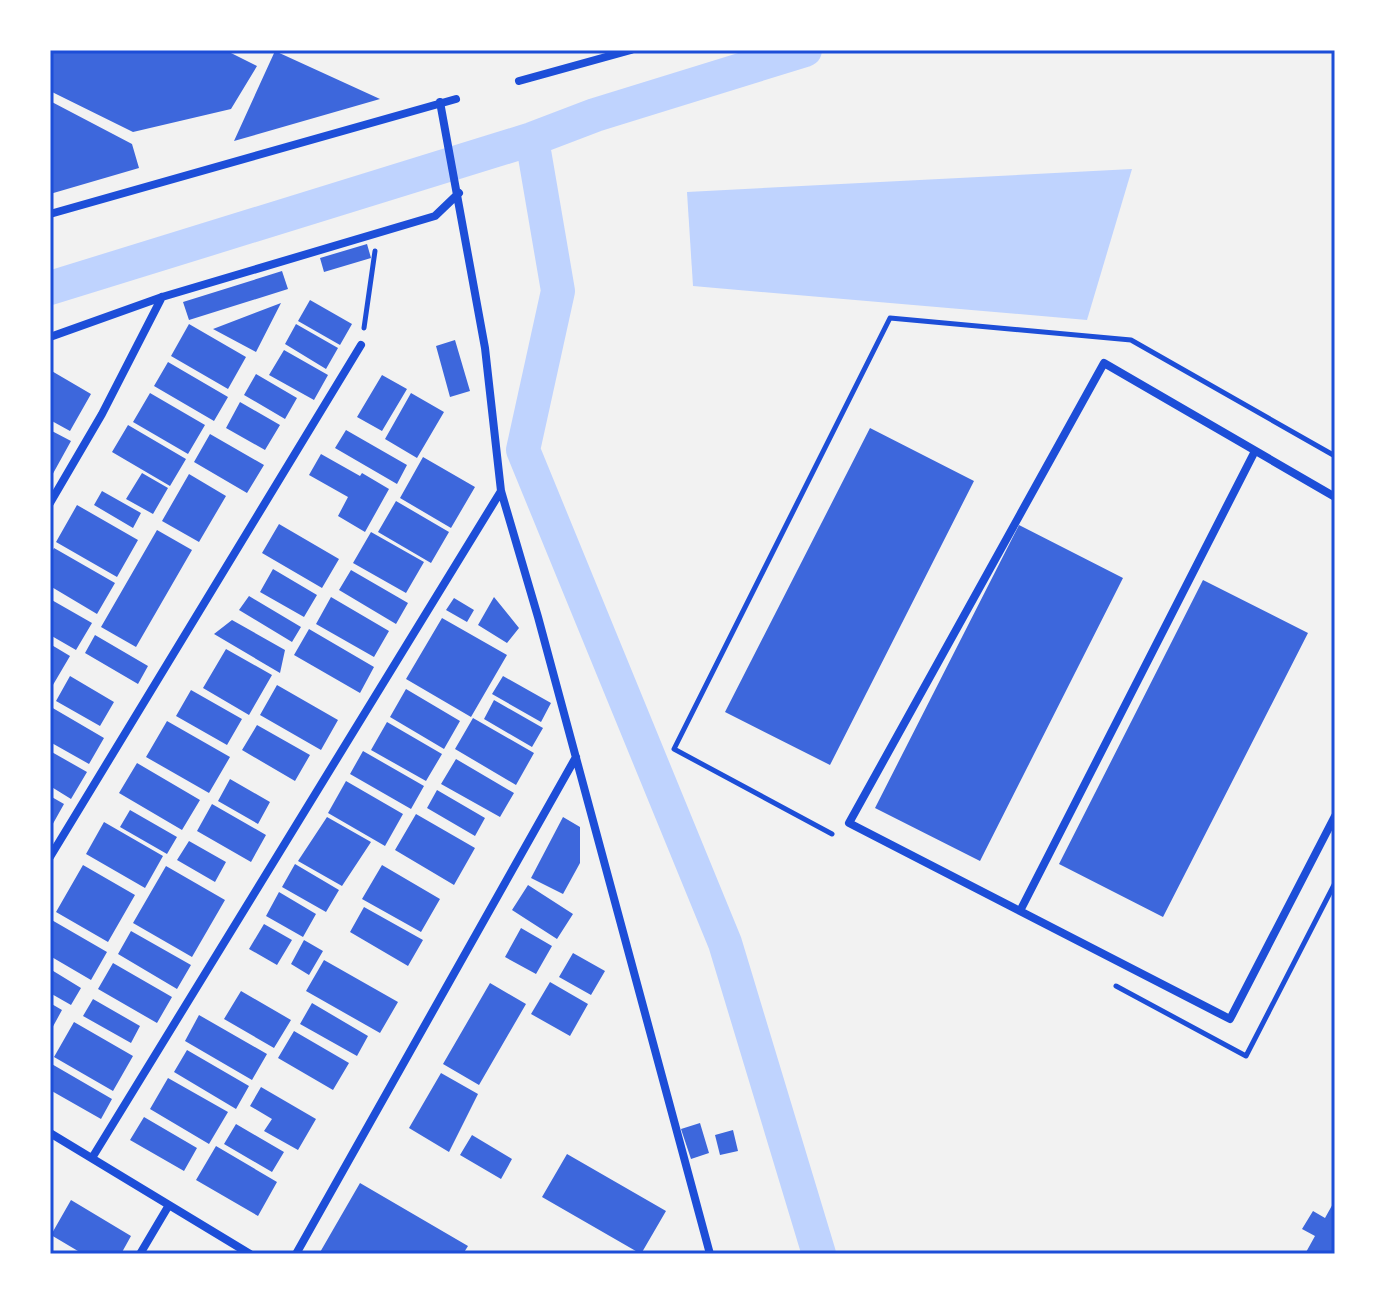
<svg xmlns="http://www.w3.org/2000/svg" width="1385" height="1304" font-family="Rubik,sans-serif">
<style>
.water{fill:#bfd3fe}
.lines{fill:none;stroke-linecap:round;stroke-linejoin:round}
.canal{stroke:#bfd3fe;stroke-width:34}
.building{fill:#3d67dc}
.path{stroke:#1d4ed8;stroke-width:5}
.minor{stroke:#1d4ed8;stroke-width:8}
.neatline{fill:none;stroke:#1d4ed8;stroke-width:3}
</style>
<rect width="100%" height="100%" fill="#f2f2f2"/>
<path class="water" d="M1132 169 1087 320 693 286 687 192Z"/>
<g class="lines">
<path class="canal" d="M532 139 558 291 523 450 725 943 819 1254
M50 288 532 139 595 115 805 50"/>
</g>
<path class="building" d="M50 50H225L257 66 231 109 133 132 50 91Z
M275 51 380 99 234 141Z
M50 101 132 144 139 168 50 194Z
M367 244 371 258 324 272 320 258Z
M282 271 288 289 189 320 183 302Z
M310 300 352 324 340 345 298 321Z
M281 303 256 352 213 329Z
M189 324 246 357 228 389 171 356Z
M296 324 338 348 326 369 285 344Z
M455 340 470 391 450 397 436 346Z
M284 350 328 375 314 400 269 375Z
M168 362 228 397 214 421 154 386Z
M50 370 91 394 70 431 50 420Z
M256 374 297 398 285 419 244 395Z
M382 375 407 389 382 431 357 417Z
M150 393 205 425 188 454 133 422Z
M411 393 444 412 417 458 385 439Z
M240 402 280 425 265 450 226 428Z
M128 425 186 459 170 486 112 452Z
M870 428 974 481 830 765 725 712Z
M50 430 71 441 50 479Z
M346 430 407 465 397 484 335 448Z
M210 434 264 465 247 493 194 462Z
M321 454 360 476 362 473 389 489 365 532 338 516 348 497 309 475Z
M423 457 475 487 451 528 400 498Z
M142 473 168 488 153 514 126 499Z
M189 474 226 496 199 542 162 521Z
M102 491 141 513 133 528 94 505Z
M396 501 449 532 431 563 378 532Z
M77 505 138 540 117 577 56 542Z
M279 524 339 559 322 588 262 553Z
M1019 525 1123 578 980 861 875 808Z
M157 530 192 550 136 647 101 627Z
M371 532 424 562 406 593 353 563Z
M54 548 115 583 97 614 50 586V556Z
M273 569 317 595 304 617 260 592Z
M351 570 408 603 396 624 339 590Z
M1203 580 1308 633 1163 917 1059 864Z
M249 596 301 627 292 642 239 610Z
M331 597 389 631 374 657 316 624Z
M494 597 519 628 507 643 478 625Z
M454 598 474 610 467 622 446 610Z
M50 599 92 623 76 650 50 635Z
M442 618 507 655 471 717 406 679Z
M232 620 285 650 280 673 214 634Z
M309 629 374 667 360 693 294 655Z
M95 635 148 666 138 684 85 653Z
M50 644 70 656 50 690Z
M226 649 272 675 249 715 203 688Z
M70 676 114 702 100 726 56 701Z
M503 676 551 703 541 722 492 694Z
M277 685 338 720 321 750 260 715Z
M406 689 460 721 444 749 390 717Z
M191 690 242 719 227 745 176 716Z
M494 700 543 728 532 747 484 719Z
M51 707 104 738 89 764 50 742Z
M473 718 534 753 516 785 455 749Z
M167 721 230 757 209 793 146 757Z
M387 722 442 754 426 781 371 750Z
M257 725 310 755 295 781 242 750Z
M50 751 87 772 71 799 50 786Z
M363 751 424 786 411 809 350 774Z
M456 759 514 793 500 817 441 784Z
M137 763 200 800 182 830 119 793Z
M230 779 270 802 258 824 218 801Z
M346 781 403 814 385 846 328 813Z
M437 790 485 818 475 836 427 808Z
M50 796 64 804 50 829Z
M212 804 266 835 251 862 197 831Z
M130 810 177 837 167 854 120 827Z
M416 814 475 848 454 885 395 850Z
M327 817 371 842 342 886 298 861Z
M563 817 580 827V863L563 894 531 878Z
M104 822 163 856 145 888 86 854Z
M189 841 226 862 215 882 177 860Z
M295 864 339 890 326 912 282 887Z
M83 865 135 895 108 942 56 912Z
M382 865 440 899 421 932 362 899Z
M166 866 225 900 192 957 133 923Z
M528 885 573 914 557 939 512 910Z
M279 892 316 914 303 937 266 916Z
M364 907 423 940 408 966 350 932Z
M50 919 107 952 91 980 50 956Z
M264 924 292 940 277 965 249 949Z
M521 928 552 946 536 974 505 957Z
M131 931 191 965 177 989 118 954Z
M304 940 323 951 309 975 291 964Z
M573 953 605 971 591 995 559 977Z
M324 960 398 1002 380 1033 306 991Z
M113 963 172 997 157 1023 98 989Z
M50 969 81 988 71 1005 50 993Z
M550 982 588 1004 570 1036 531 1014Z
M490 983 526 1004 479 1085 443 1064Z
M241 991 291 1020 274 1048 224 1019Z
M93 999 140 1026 131 1043 83 1016Z
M50 1003 62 1010 50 1032Z
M312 1003 368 1036 357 1056 300 1024Z
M199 1015 267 1054 252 1080 185 1041Z
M74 1022 133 1056 113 1091 54 1057Z
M294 1031 349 1063 333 1090 278 1058Z
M187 1050 249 1086 236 1109 174 1072Z
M50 1063 112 1099 101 1119 50 1090Z
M441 1073 478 1094 449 1152 409 1128Z
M168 1078 228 1112 209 1144 150 1109Z
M261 1087 316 1119 298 1150 264 1131 272 1119 250 1106Z
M144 1117 197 1148 184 1171 130 1140Z
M700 1123 709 1153 691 1159 681 1129Z
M236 1124 284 1152 272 1172 224 1144Z
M733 1130 738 1151 720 1155 715 1135Z
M472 1135 512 1159 501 1179 460 1155Z
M216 1146 277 1182 258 1216 196 1180Z
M567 1154 666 1211 641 1254 542 1197Z
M360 1183 468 1246 463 1254H319Z
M71 1200 131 1236 121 1254H83L51 1235Z
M1335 1200V1254H1305L1315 1236 1302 1229 1313 1211 1325 1218Z"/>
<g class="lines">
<path class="path" d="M364 328 375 251
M832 834 674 749 890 318 1131 340 1335 456
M1116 986 1246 1056 1335 883"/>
<path class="minor" d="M519 81 631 50
M440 102 485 348 501 491 538 617 710 1254
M50 214 456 99
M50 337 162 297 435 216 459 193
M1335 497 1104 363 849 823 1230 1019 1335 816
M50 503 102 414 162 297
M50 857 361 345
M1020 911 1255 451
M50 1133 250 1254
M92 1158 501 491
M140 1254 169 1205
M296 1254 576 757"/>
</g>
<rect width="1385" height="1304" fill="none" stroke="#ffffff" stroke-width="104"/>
<rect x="52" y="52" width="1281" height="1200" class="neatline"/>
</svg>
